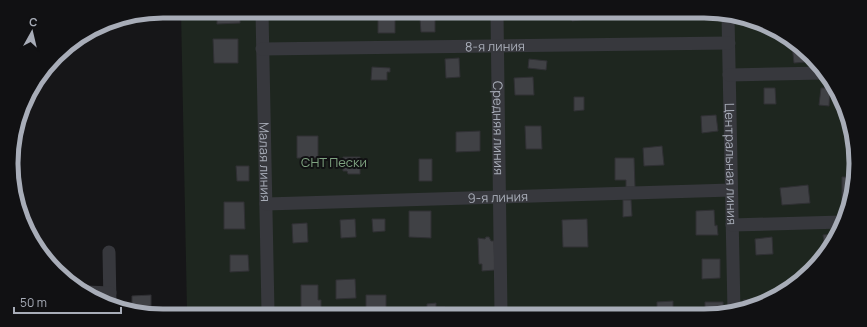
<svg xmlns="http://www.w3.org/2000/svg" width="867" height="327" font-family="Manrope,sans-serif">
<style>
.garden{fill:#1e261f}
.building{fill:#404145;stroke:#303034}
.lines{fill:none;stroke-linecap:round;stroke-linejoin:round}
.minor{stroke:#37383d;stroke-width:13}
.labels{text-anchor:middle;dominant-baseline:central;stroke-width:4;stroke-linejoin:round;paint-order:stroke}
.street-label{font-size:13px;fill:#a8adb8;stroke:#111113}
.park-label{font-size:13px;fill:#7fa381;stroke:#111113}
.rim{fill:none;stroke:#a8adb8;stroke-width:5}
</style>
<rect width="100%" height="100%" fill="#161618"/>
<path class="garden" d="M181 11 743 16 797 43 836 87 855 144 851 203 830 248 804 278 771 300 724 315 187 311Z"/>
<path class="building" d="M217 11 240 12V23L217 24Z
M389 15H395V33H378V19H389Z
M572 15H586L587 19 572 21Z
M420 19H435V32H421Z
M213 39H238V63H214Z
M798 44 804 52 806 62 794 63 792 45Z
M459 58 460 77 446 78 445 59Z
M529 59 547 61 546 70 528 68Z
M372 67 390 68V72H387V80H371Z
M533 77 534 95H515L514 78Z
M764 88H775L776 104H764Z
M821 88H830L829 106 819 105Z
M574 97H584V110L574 111Z
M716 115 718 131 702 133 701 116Z
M525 126H541L542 149H526Z
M480 131V151L456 152V132Z
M297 136H318V158H310V163H303V158H297Z
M662 146 664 165 644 166 643 148Z
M343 157H360V174H348L347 171H343Z
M615 158H634L635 187H626V180H615Z
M419 159H432V181H419Z
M236 166H249V181H237Z
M842 177H852L851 202H842Z
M808 185 810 203 782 205 780 188Z
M623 200H631L632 216 623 217Z
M224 202H244L245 229H224Z
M714 210 715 226 717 225 718 235H696V211Z
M409 211H431V238L409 237Z
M355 219 356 237 341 238 340 220Z
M372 219H385V231L373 232Z
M587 219 588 247H563L562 220Z
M307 223 308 242 293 243 292 224Z
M834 234V239L831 246 825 247 823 235Z
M486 237H489L491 241H494L495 270 482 271V264H479L478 238 485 239Z
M772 237 773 254 756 255 755 239Z
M230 255H248L249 271 230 272Z
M702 259H720V278L702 279Z
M355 279 356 298 336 299V280Z
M301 285H318V300H321V312H299V308H301Z
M151 295V311H132V296Z
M366 295H386V312H366Z
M761 299V303L744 309 743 300Z
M673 301V314H657V302Z
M705 302H723L724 315H705Z
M436 303V307H445V313H419V308L427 307V304Z
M474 310 494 311V313H474Z"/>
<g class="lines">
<g class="minor">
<path id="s1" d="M262 12 268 312"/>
<path id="s2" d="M497 14 501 313"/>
<path id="s3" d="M728 16 734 311"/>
<path id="s4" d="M262 49 729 43"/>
<path d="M729 75 823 73"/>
<path id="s5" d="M266 204 731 190"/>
<path d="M732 225 842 222"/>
<path d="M109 252 110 304"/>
<path d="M87 292 110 293"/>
</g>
</g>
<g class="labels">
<g class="street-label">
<text stroke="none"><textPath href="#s4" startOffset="233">8-я линия</textPath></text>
<text stroke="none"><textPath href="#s2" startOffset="114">Средняя линия</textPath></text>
<text stroke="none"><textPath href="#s1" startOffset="150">Малая линия</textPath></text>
<text stroke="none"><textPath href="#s3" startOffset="148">Центральная линия</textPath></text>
<text stroke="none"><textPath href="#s5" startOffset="232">9-я линия</textPath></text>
</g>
<g class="park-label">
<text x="334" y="162">СНТ Пески</text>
</g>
</g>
<path d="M0 0H867V327H0ZM163 18H704A145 145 0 0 1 849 163V164A145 145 0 0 1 704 309H163A145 145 0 0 1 18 164V163A145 145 0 0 1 163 18Z" fill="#111113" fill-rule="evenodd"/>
<path class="rim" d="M163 18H704A145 145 0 0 1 849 163V164A145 145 0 0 1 704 309H163A145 145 0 0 1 18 164V163A145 145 0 0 1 163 18Z"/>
<g transform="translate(32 32) rotate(8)" stroke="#111113" stroke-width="3" paint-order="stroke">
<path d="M0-3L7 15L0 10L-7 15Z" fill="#a8adb8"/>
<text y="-6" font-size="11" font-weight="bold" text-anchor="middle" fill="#a8adb8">С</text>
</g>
<path d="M14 307v6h107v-6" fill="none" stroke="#a8adb8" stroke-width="2"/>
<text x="20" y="307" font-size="12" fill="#a8adb8" stroke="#111113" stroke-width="3" paint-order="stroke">50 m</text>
</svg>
